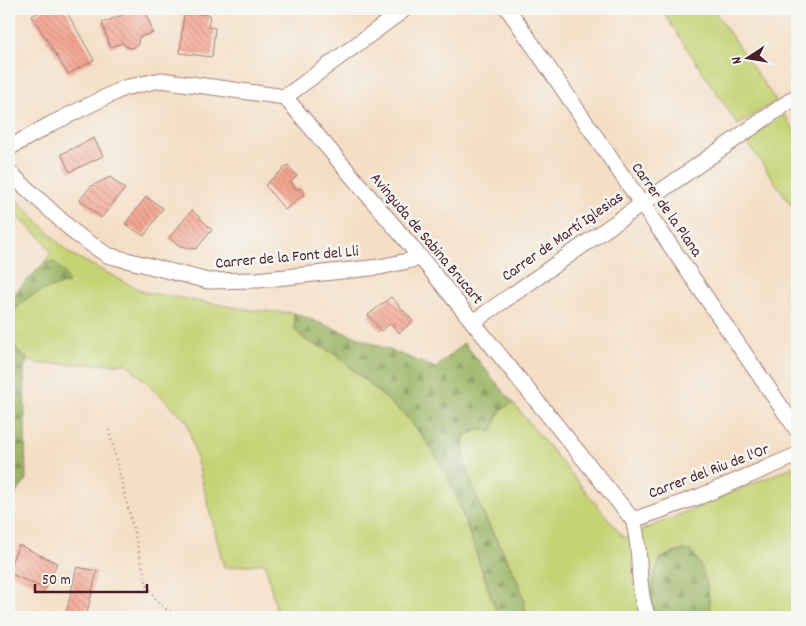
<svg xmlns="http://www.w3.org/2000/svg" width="806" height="626" font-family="Dekko,sans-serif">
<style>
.grass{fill:#c5d375;stroke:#887950}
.forest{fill:url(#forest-firs);stroke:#736a48}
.building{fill:url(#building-back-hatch)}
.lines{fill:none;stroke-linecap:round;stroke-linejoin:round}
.minor-casing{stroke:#9f7f78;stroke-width:17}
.path{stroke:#9f7f78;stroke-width:2.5;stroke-dasharray:1 4;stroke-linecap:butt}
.minor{stroke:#fff;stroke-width:15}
.labels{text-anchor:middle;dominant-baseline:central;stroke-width:5;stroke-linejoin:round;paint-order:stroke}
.street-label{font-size:16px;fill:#4a1f2b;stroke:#f6f6f2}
</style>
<defs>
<pattern id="forest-firs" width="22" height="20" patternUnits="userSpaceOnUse" patternTransform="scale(1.25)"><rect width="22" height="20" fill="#9cb566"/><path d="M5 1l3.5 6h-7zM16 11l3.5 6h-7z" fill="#819354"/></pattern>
<pattern id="building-back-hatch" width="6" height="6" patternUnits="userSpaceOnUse" patternTransform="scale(1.25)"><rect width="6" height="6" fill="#f5a38e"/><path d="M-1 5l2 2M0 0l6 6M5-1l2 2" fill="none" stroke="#c88474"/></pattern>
</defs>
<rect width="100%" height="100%" fill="#f6f6f2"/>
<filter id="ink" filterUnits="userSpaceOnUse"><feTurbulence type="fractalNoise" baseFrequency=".02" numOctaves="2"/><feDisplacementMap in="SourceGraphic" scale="10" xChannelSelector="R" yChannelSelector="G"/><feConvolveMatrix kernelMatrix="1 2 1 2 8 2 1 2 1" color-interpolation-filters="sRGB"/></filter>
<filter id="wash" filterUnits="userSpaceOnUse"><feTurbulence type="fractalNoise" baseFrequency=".0096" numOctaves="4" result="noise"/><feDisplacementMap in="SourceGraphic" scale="20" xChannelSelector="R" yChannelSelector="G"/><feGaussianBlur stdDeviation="1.12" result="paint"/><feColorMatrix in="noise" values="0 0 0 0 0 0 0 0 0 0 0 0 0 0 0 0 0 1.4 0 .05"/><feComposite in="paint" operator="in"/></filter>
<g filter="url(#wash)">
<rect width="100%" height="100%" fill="#f4dfc6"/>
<path class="grass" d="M661 9H713L776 101 738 125Z
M784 115 797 134V214L746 140Z
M9 192 69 253 144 292 251 310 294 313 295 330 307 341 334 353 380 394 410 420 432 450 448 477 460 506 498 617H278L265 563 224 568 187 421 127 364C106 364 84 364 63 364 54 363 44 365 36 363 8 355 1 317 25 300 38 290 53 287 68 283L54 262 44 263 51 253 43 240 9 209Z
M513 403 624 538 797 465V617H710L705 581 676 552 661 558 655 572 647 617H526C525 606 523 594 519 584 505 548 452 474 465 435 474 432 483 428 492 432 497 419 498 407 513 403Z"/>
<path class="forest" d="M54 262 64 272 68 283C53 287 37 291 24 300 5 316 6 348 28 359L24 368 26 481 9 502V299L44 263Z
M294 313 436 368 464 343 513 403 500 410 492 432C483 428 474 432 465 435 459 452 468 471 473 487 478 500 482 513 489 526 504 556 524 583 526 617H498L460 506 448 477 429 445 410 420 334 353 307 341 295 330Z
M683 550 691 551C706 569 710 595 710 617H647L655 572 662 558Z"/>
<g id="blocks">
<path class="building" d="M45 9H65L94 60 68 74 32 16Z
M126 9H145L153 33 139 37 138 44 133 48 127 47 123 43 110 47 102 23 127 13Z
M184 12 210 15 208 27 215 28 212 57 180 53Z
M94 138 103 156 70 172 61 154Z
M288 165 297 176 291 182 297 190 300 188 305 194 285 210 265 185Z
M110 177 125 189 101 218 80 200 90 187Z
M146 197 163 208 144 236 125 224Z
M192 210 212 230 196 249 180 246 169 238Z
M391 297 413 321 399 333 391 323 381 331 368 315Z
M19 545 57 563 45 589 9 573V567Z
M77 567 97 571 86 617H65Z"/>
</g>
</g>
<g filter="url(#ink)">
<use href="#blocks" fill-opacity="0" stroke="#9f7f78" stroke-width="1"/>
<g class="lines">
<g class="minor-casing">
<path id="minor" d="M508 9 797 430
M285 97 421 258 633 520C643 552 635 586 648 617
M285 97 405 9
M9 148 51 124 124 88 161 80 285 97
M9 172 76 234 107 255 208 281 257 280 380 267 421 258
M473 322 797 96
M633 520 701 496 797 455"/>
</g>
<path class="path" d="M109 430 147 585C158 605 164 611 186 617"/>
<use href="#minor" class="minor"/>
</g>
</g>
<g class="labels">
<g class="street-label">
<text transform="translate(666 210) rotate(55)">Carrer de la Plana</text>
<text transform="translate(563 237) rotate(-35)">Carrer de Martí Iglesias</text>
<text transform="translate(426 239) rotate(50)">Avinguda de Sabina Brucart</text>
<text transform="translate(287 258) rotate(-5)">Carrer de la Font del Lli</text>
<text transform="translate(709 472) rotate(-21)">Carrer del Riu de l'Or</text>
</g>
</g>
<rect width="806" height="626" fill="none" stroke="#f6f6f2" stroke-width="30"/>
<g transform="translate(748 58) rotate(258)" stroke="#f6f6f2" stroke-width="4" paint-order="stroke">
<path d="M0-4L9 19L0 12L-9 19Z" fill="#4a1f2b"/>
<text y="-8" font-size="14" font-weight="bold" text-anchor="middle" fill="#4a1f2b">N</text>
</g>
<path d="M35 584v8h112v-8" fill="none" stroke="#4a1f2b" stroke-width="2.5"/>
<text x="42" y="584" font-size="15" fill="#4a1f2b" stroke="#f6f6f2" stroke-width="4" paint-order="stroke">50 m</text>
</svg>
